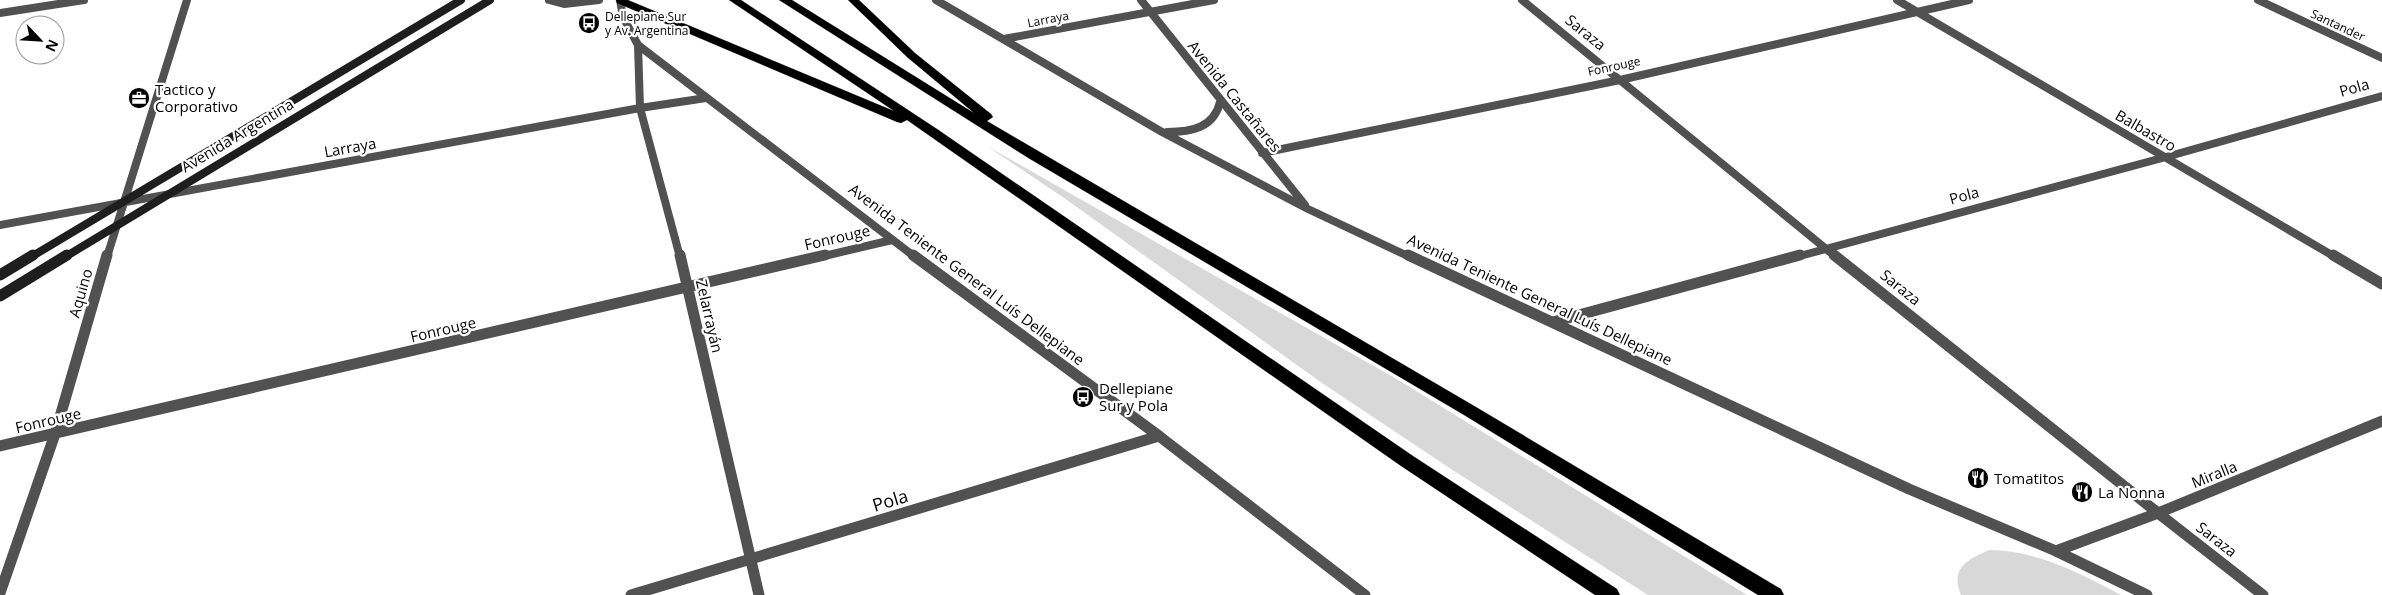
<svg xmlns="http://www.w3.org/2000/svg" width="2382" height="595" font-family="'Open Sans',sans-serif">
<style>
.green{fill:#d8d8d8}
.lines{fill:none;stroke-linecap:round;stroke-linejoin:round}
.motorway-casing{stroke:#dbdbdb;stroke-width:1}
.service-far1{stroke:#515151;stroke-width:8}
.service{stroke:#515151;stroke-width:11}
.minor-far1{stroke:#515151;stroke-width:8}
.minor{stroke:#515151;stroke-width:11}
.tertiary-far1{stroke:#515151;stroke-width:8}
.tertiary{stroke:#515151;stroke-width:11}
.secondary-far1{stroke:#1e1e1e;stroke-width:8}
.secondary{stroke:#1e1e1e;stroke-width:11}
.motorway{fill:#000;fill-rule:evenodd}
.labels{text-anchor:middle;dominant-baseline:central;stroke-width:4.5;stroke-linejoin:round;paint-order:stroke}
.far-poi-label{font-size:12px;fill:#000;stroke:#fff;text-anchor:start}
.far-street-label{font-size:12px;fill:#000;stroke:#fff}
.street-label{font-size:15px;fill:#000;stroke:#fff}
.poi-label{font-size:15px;fill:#000;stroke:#fff;text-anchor:start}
.near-street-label{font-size:18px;fill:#000;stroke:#fff}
</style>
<rect width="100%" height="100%" fill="#fff"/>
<path class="green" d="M987 146 1400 381 1747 595H1648L1451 469 1322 383 1067 200Z
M1989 550C2036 550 2080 573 2121 595H1961C1950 568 1967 560 1989 550Z"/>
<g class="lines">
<g class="motorway-casing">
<path id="motorway" d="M616 0H628L894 111 729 0H741L937 129 1413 456 1617 589 1620 595H1595L1401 466 907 120 901 123 897 122 617 3Z
M779 0H792L974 113 907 57 848 0H859L915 53 991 114 993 117 987 121 1476 407 1781 589 1784 595H1758L1464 415 1030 159Z"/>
</g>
<path class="service-far1" d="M549 0 564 4 599 0"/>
<path class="service" d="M2158 513 2263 595"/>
<path class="minor-far1" d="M1522 0 1836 257
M1897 0 2335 257
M2258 0 2382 58
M1004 39 1214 0
M638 45 640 108 680 257
M1262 153 1620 80 1969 0
M0 225 640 108 706 98
M107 257 187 0
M820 257 892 240
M1796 257 2166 157 2382 96"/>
<path class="minor" d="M680 255 759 595
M1834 255 2158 513
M2333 255 2382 284
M1553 322 1800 255
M0 446 825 255
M2056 551 2158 513 2382 421
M0 593 55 434 107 255
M631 595 1159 436"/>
<path class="tertiary-far1" d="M620 0 623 17 638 45 915 257
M936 0 1162 132 1308 209 1410 257
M1141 0 1305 205
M0 13 84 0
M1167 132C1191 132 1214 128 1220 102"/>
<path class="tertiary" d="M913 255 1159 436 1365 595
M1408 255 1909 489 2056 551 2147 595"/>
<path class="secondary-far1" d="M31 257 461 0
M65 257 490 0"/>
<path class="secondary" d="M0 275 33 255
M0 296 67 255"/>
<use href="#motorway" class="motorway"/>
</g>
<defs>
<g id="bus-disc" transform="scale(1.125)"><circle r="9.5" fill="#000" stroke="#fff"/><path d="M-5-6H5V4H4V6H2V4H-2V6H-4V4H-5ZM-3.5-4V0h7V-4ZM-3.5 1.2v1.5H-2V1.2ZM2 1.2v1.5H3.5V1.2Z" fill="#fff"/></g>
<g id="office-disc" transform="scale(1.125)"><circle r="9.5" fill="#000" stroke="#fff"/><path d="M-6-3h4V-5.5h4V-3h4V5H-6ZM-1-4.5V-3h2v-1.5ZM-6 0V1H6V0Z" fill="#fff"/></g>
<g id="restaurant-disc" transform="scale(1.125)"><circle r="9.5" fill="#000" stroke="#fff"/><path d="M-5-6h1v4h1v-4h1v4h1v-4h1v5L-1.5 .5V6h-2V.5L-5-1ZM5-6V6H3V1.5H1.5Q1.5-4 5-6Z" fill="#fff"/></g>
</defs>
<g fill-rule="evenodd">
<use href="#bus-disc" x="589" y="23"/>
<use href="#office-disc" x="139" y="98"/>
<use href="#bus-disc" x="1083" y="397"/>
<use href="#restaurant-disc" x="1978" y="478"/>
<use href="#restaurant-disc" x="2082" y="492"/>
</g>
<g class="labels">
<g class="far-poi-label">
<text x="605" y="16">Dellepiane Sur<tspan x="605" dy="14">y Av. Argentina</tspan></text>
</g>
<g class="far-street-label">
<text transform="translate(1048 19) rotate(-11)">Larraya</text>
<text transform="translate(2338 25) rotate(25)">Santander</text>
<text transform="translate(1614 66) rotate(-12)">Fonrouge</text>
</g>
<g class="street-label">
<text transform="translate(1586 32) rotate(39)">Saraza</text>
<text transform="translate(2354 87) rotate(-16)">Pola</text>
<text transform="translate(1235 96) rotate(51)">Avenida Castañares</text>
<text transform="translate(2146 130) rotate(30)">Balbastro</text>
<text transform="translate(237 135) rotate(-31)">Avenida Argentina</text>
<text transform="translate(350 147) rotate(-10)">Larraya</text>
<text transform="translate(1964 195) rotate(-15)">Pola</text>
<text transform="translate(837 237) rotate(-13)">Fonrouge</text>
<text transform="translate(967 274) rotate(37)">Avenida Teniente General Luís Dellepiane</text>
<text transform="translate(1901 287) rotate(39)">Saraza</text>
<text transform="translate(80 293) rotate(-74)">Aquino</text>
<text transform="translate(1540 299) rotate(25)">Avenida Teniente General Luís Dellepiane</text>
<text transform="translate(710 316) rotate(77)">Zelarrayán</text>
<text transform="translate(443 329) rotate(-13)">Fonrouge</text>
<text transform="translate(48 420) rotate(-13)">Fonrouge</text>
<text transform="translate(2214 474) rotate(-22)">Miralla</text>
<text transform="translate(2217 539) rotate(38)">Saraza</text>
</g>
<g class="poi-label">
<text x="155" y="89">Tactico y<tspan x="155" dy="17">Corporativo</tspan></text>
<text x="1099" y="388">Dellepiane<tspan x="1099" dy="17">Sur y Pola</tspan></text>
<text x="1994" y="478">Tomatitos</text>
<text x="2098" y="492">La Nonna</text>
</g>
<g class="near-street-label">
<text transform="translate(890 500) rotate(-17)">Pola</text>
</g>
</g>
<g transform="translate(40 40) rotate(115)"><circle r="24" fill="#ffffff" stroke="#999999"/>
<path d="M0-4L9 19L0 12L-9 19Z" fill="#000000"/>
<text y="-8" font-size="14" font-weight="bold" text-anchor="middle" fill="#000000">N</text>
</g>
</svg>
